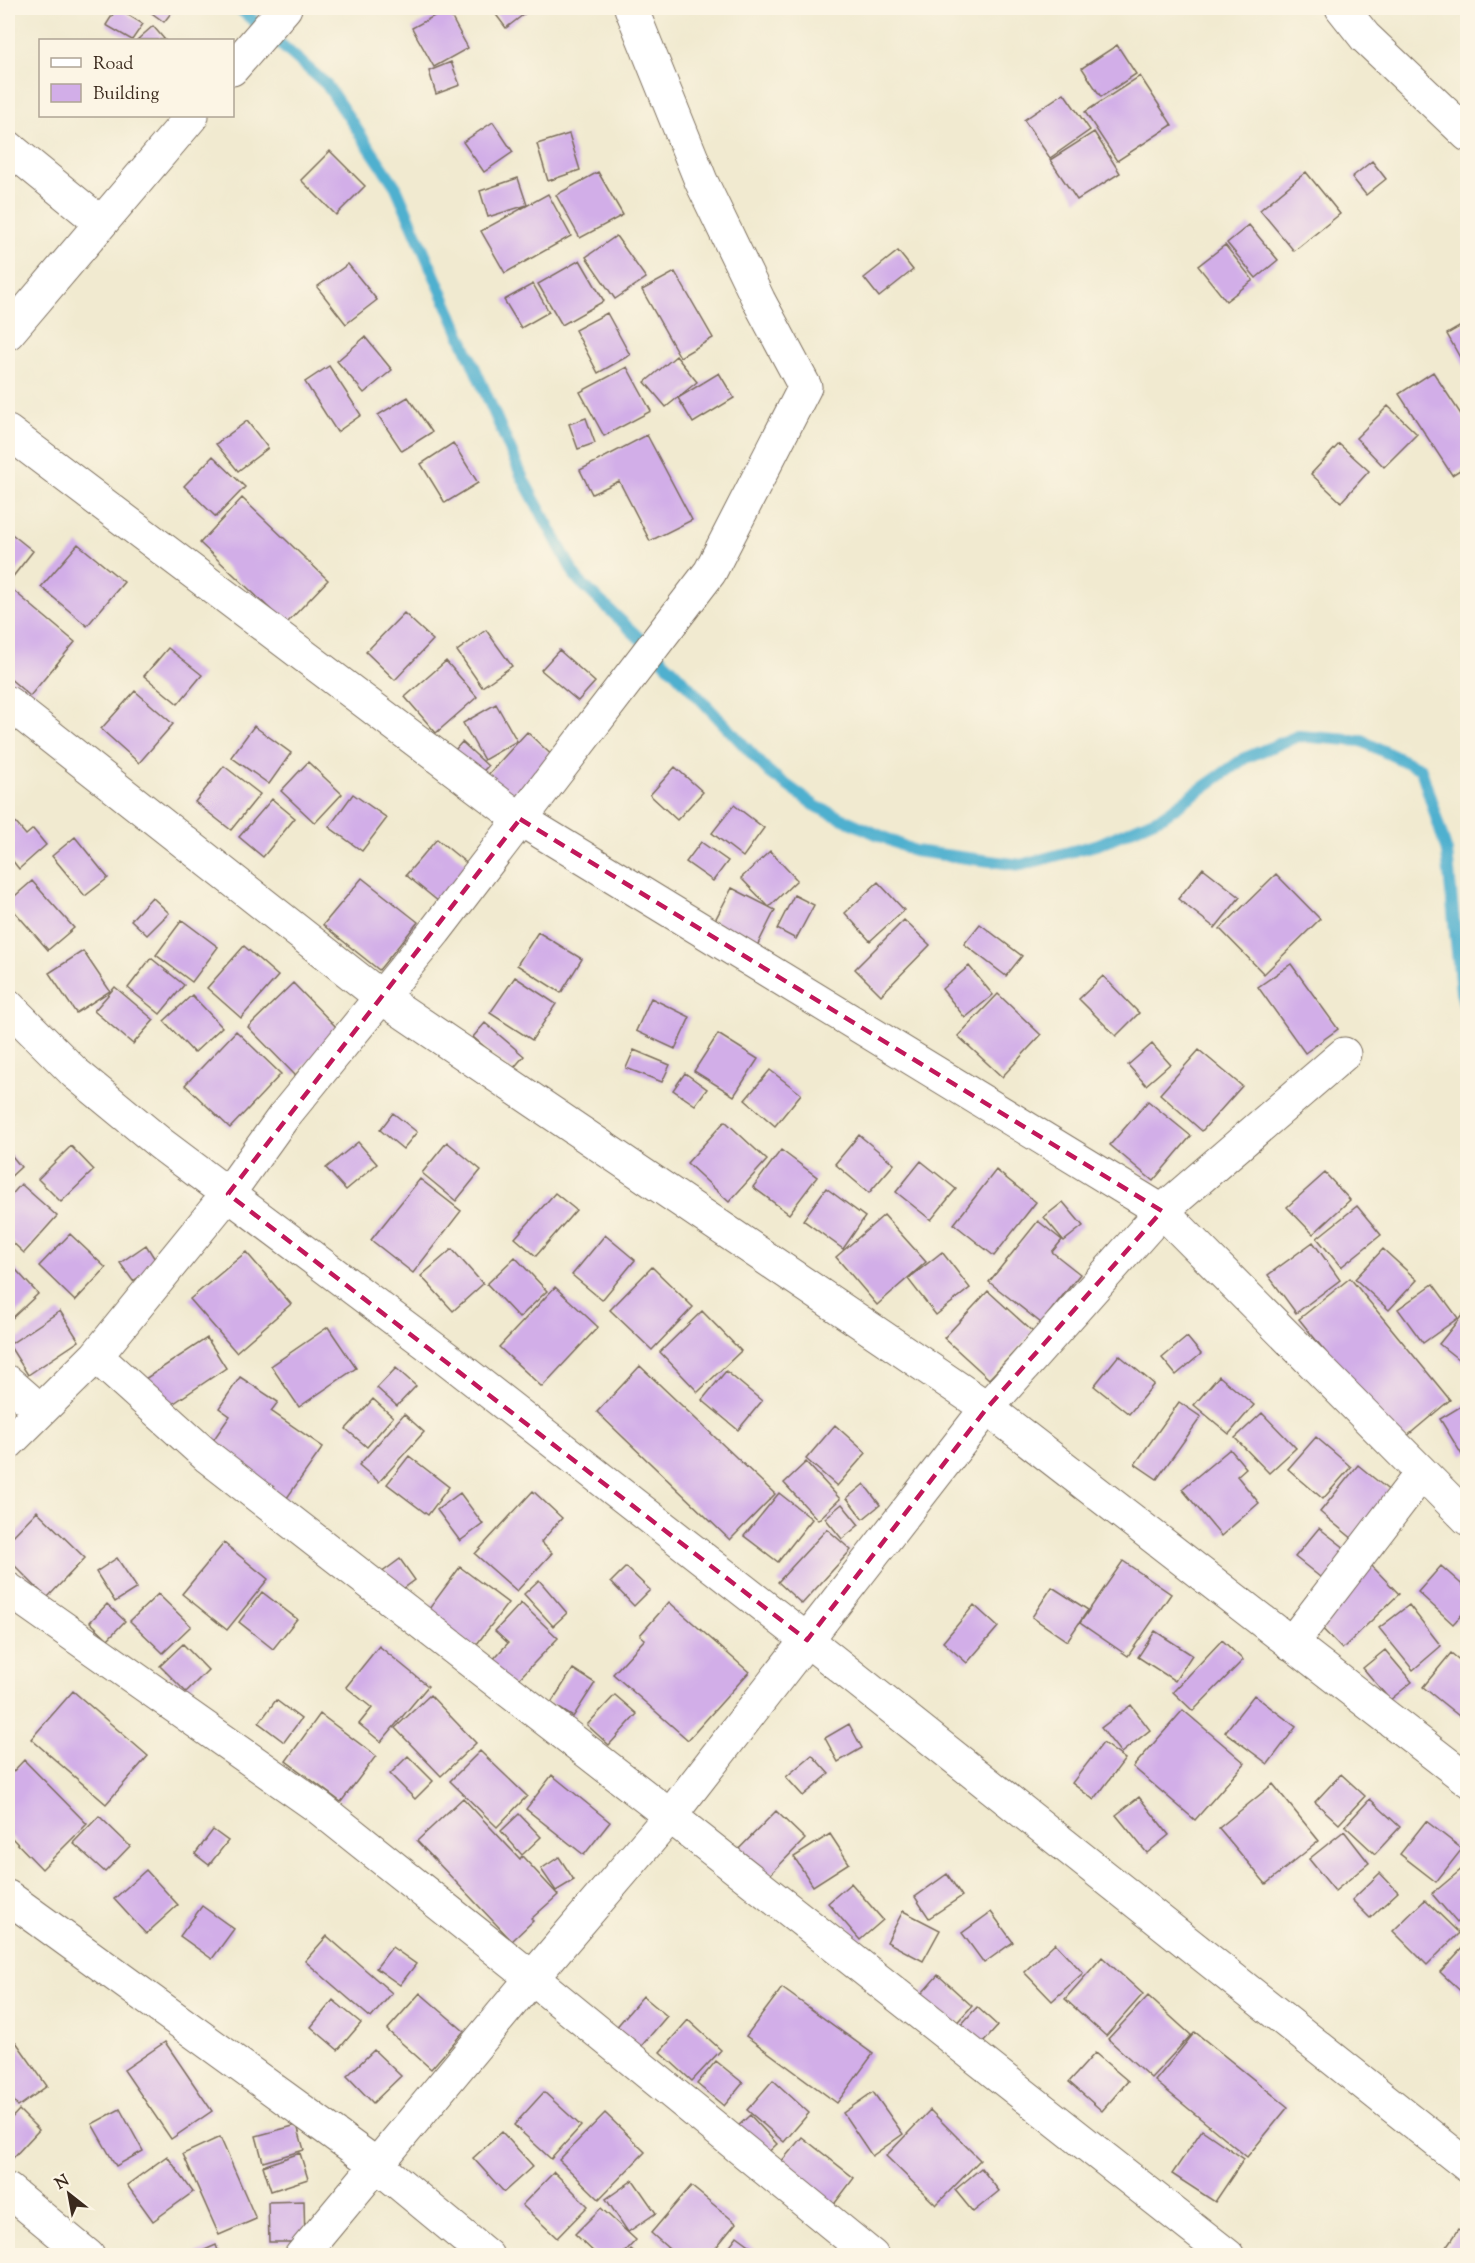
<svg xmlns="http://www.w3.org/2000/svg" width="1475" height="2263" font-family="'Sorts Mill Goudy',serif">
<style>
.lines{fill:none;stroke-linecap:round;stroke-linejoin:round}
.stream{stroke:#50b0cf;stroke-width:12}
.building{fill:#d2aee8}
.street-casing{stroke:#7b6d5c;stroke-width:35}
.street{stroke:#fff;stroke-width:33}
.marked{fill:none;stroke:#c2185b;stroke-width:4.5;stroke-dasharray:12 8;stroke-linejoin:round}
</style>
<rect width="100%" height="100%" fill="#fcf5e5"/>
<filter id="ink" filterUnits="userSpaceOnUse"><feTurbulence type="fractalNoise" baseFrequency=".0167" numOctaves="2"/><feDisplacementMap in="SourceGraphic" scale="12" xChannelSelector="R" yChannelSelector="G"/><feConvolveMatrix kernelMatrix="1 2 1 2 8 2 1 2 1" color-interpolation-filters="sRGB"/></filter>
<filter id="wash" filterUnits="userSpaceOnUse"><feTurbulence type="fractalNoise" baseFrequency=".008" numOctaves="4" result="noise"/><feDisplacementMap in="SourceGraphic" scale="24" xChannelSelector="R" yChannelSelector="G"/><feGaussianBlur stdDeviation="1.35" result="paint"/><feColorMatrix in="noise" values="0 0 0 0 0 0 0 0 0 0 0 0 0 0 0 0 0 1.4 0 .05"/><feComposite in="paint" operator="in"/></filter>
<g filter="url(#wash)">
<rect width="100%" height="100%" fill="#f1ead0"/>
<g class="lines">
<path class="stream" d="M239 8 326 84 396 187 523 479 577 579 674 671 770 773 817 807 914 851 1021 865 1099 844 1163 816 1245 758 1298 736 1362 741 1421 769 1447 852 1461 991 1468 1017"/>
</g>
<g id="blocks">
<path class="building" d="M117 8 143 24 132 40 106 25Z
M145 8H175L164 22Z
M491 8H532L506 28Z
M447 9 468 48 434 67 412 28Z
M153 26 165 40H137Z
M1117 45 1136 74 1101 97 1082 68Z
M451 62 460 85 436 94 429 71Z
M1140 76 1172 125 1117 161 1085 112Z
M1064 93 1090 130 1050 158 1024 120Z
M493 122 513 152 484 172 463 142Z
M1094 132 1120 173 1077 200 1050 160Z
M569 134 580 170 548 181 537 144Z
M330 151 365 186 336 215 301 180Z
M1372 161 1386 179 1366 195 1352 177Z
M598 172 623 215 580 238 556 195Z
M1306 172 1340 214 1294 251 1260 210Z
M518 178 527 205 488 217 480 191Z
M548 194 571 236 505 273 481 231Z
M1249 225 1278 260 1256 278 1227 243Z
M616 236 646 278 615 299 586 257Z
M1225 245 1253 280 1226 301 1198 266Z
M898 251 913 270 879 297 864 278Z
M580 260 604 301 562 325 538 284Z
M348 264 377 300 346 324 317 287Z
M675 272 713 338 680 357 642 290Z
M533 284 549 312 521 328 504 300Z
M607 313 630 355 598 373 575 330Z
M1468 322V372L1447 334Z
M365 337 392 370 364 393 337 361Z
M676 356 697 382 666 407 645 382Z
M329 366 361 415 337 432 305 382Z
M627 367 651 411 604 436 580 392Z
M1433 372 1468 425V465L1452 475 1399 394Z
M719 373 734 398 693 423 678 398Z
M408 397 432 432 402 451 378 415Z
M1388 406 1417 434 1384 467 1356 438Z
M586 418 595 443 578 449 569 424Z
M247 421 268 448 238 471 216 444Z
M647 435 692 520 650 541 619 481 592 494 580 470Z
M453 443 478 483 445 503 421 464Z
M1339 444 1369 471 1341 502 1311 474Z
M213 456 245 487 216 517 184 486Z
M242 498 328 580 286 624 200 543Z
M8 531 33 551 11 579 8 576Z
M78 544 124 582 87 626 41 587Z
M8 586 75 642 30 696 8 677Z
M404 613 433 640 395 680 366 652Z
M486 630 512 666 482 687 457 651Z
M168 648 202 675 178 704 144 676Z
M559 650 595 682 578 701 541 670Z
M446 661 477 697 436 733 405 697Z
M135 691 173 724 139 763 101 729Z
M496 704 517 741 484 760 463 723Z
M254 726 291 753 269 784 231 757Z
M527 732 558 761 515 809 483 780Z
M462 742 488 766 472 782 447 759Z
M308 762 342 794 315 823 281 791Z
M224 766 260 794 231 830 195 802Z
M675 767 703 792 677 820 650 795Z
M353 794 387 818 362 851 329 827Z
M272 799 295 818 263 857 239 837Z
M734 805 764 828 743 857 712 833Z
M8 814 26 835 33 829 46 845 19 869 8 855Z
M75 837 108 878 85 896 52 856Z
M437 839 470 866 439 902 406 875Z
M701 842 728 861 713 881 686 862Z
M770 851 797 880 769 907 741 878Z
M1203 868 1240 897 1215 928 1178 899Z
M1276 874 1320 919 1264 974 1220 929Z
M362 878 418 922 379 970 323 925Z
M32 881 74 928 48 950 8 904V902Z
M878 882 904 910 870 941 845 913Z
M732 888 775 910 757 946 713 924Z
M794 895 814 905 796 939 777 929Z
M152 897 169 913 147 935 131 920Z
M182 920 218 947 192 982 156 955Z
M904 920 930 945 881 995 855 969Z
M980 924 1022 956 1006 976 964 944Z
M538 932 582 959 561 993 517 965Z
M244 946 278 976 241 1018 207 988Z
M83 951 110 991 76 1013 49 973Z
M151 958 184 985 160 1014 128 988Z
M1291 964 1338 1029 1305 1053 1258 987Z
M969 966 993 995 965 1018 942 989Z
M1103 976 1139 1013 1116 1036 1079 999Z
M515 977 556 1004 532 1040 490 1013Z
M293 983 340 1031 295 1075 248 1027Z
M115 987 154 1020 133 1044 94 1011Z
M998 994 1041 1035 1002 1077 958 1036Z
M192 995 222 1027 194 1053 164 1021Z
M651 998 690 1017 675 1049 636 1031Z
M485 1023 524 1056 512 1070 473 1037Z
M236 1031 281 1074 230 1128 185 1085Z
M718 1034 758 1059 734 1096 694 1071Z
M1152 1044 1170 1064 1146 1085 1128 1065Z
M634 1050 670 1065 662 1082 626 1068Z
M1199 1050 1242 1086 1202 1131 1160 1094Z
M770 1070 801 1094 775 1126 745 1100Z
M685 1073 707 1089 695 1105 673 1090Z
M1148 1101 1191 1136 1153 1181 1110 1145Z
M393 1113 417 1132 403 1149 380 1130Z
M725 1121 767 1160 729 1202 687 1163Z
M859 1135 894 1164 869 1193 835 1164Z
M358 1142 377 1164 346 1190 326 1168Z
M447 1142 481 1170 456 1201 422 1173Z
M71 1146 94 1170 61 1202 38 1179Z
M781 1150 817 1177 789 1214 753 1187Z
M8 1151 21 1167 8 1179Z
M921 1161 956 1189 931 1220 896 1192Z
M996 1170 1036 1202 994 1256 954 1224Z
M1325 1173 1350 1200 1313 1234 1287 1207Z
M420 1179 461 1211 413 1273 371 1240Z
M21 1184 57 1216 24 1253 8 1238V1199Z
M826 1188 865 1217 843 1249 803 1220Z
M555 1193 576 1210 536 1256 515 1238Z
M1063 1202 1083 1226 1064 1241 1044 1217Z
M1357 1206 1381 1235 1341 1267 1317 1238Z
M884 1215 926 1262 877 1305 836 1257Z
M1038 1221 1062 1240 1052 1252 1080 1274 1041 1323 989 1282Z
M70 1234 106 1268 75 1301 39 1266Z
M605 1235 635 1260 602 1300 572 1275Z
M1313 1242 1340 1280 1296 1313 1268 1275Z
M146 1245 158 1264 133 1281 120 1263Z
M452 1249 483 1284 453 1311 421 1276Z
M1383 1249 1417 1280 1389 1310 1355 1279Z
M246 1252 291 1304 236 1352 190 1299Z
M942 1252 970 1288 936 1315 908 1279Z
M515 1257 547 1291 519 1318 487 1284Z
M8 1261 38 1294 8 1322Z
M652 1267 693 1307 652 1350 610 1310Z
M1350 1278 1450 1400 1399 1443 1299 1319Z
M1433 1284 1458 1318 1423 1343 1398 1309Z
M555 1287 598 1327 542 1387 499 1347Z
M988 1291 1033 1332 989 1379 944 1338Z
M1468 1308V1367L1439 1344Z
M60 1311 79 1341 28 1375 9 1345Z
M702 1311 741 1351 698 1392 660 1352Z
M328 1327 356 1368 299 1407 271 1366Z
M1187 1337 1201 1354 1176 1375 1162 1358Z
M207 1338 226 1368 165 1409 145 1379Z
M1119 1355 1154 1384 1129 1414 1094 1386Z
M640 1366 775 1494 730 1540 597 1412Z
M396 1368 416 1386 397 1406 377 1388Z
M726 1371 762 1401 738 1430 702 1400Z
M1219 1376 1254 1405 1229 1434 1194 1405Z
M240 1377 278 1402 271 1411 323 1447 282 1505 205 1452 230 1416 219 1408Z
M373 1399 393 1417 367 1447 346 1429Z
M1179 1402 1201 1417 1157 1479 1135 1464Z
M1468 1402V1452L1462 1455 1440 1419Z
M1262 1413 1296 1448 1269 1473 1235 1438Z
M404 1414 424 1432 379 1482 359 1465Z
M835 1425 866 1453 837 1486 806 1459Z
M1316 1437 1351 1467 1323 1499 1288 1469Z
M1230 1449 1246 1468 1237 1476 1259 1503 1221 1536 1182 1489Z
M409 1456 449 1487 428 1515 387 1484Z
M806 1462 840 1499 818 1520 784 1483Z
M1358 1465 1403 1502 1365 1549 1320 1512Z
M864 1484 880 1505 863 1519 847 1498Z
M533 1491 562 1518 541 1542 552 1553 517 1591 475 1554Z
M460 1493 483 1524 460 1541 437 1510Z
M779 1493 812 1519 778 1562 744 1536Z
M842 1504 859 1525 842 1539 825 1518Z
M37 1511 85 1558 47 1598 8 1559V1541Z
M1319 1528 1359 1559 1335 1589 1295 1557Z
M827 1529 851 1550 802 1604 778 1582Z
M224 1543 268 1579 227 1630 182 1594Z
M117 1558 137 1588 115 1602 96 1572Z
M400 1559 415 1580 388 1600 373 1579Z
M1123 1561 1171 1594 1128 1656 1080 1623Z
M1370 1564 1399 1594 1342 1649 1313 1619Z
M1441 1566 1468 1590V1608L1453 1624 1418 1592Z
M460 1567 508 1603 474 1648 426 1613Z
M626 1567 650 1590 634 1606 611 1582Z
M539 1580 567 1613 553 1626 524 1594Z
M1052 1587 1088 1610 1067 1641 1032 1617Z
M262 1592 297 1619 273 1649 239 1622Z
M158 1594 191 1626 163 1653 130 1621Z
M669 1602 749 1672 688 1740 613 1674 645 1639 640 1635Z
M521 1603 558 1638 512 1686 489 1664 508 1643 495 1631Z
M107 1604 125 1621 108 1639 90 1622Z
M974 1605 998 1627 967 1663 943 1642Z
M1409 1605 1441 1646 1413 1670 1379 1628Z
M1155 1631 1192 1655 1175 1681 1138 1657Z
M1222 1640 1243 1660 1193 1711 1173 1692Z
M183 1644 208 1670 186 1692 160 1666Z
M379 1646 428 1686 381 1742 359 1724 372 1708 346 1687Z
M1385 1650 1412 1682 1390 1700 1363 1668Z
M1451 1653 1468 1667V1706L1459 1716 1423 1687Z
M573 1669 595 1683 573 1717 551 1703Z
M73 1691 148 1756 106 1804 31 1739Z
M430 1695 476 1743 441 1776 395 1728Z
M615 1695 637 1714 609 1745 587 1725Z
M1254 1695 1296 1727 1268 1764 1225 1732Z
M276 1700 301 1719 284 1742 259 1723Z
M1131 1705 1150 1730 1121 1753 1101 1728Z
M1183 1710 1245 1763 1195 1820 1133 1767Z
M320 1714 376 1756 341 1802 286 1761Z
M849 1724 862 1748 838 1762 825 1738Z
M1103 1743 1125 1759 1094 1800 1072 1783Z
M480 1751 527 1796 497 1827 450 1781Z
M812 1755 829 1774 803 1796 786 1777Z
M408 1756 433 1781 415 1799 390 1774Z
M24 1760 87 1824 42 1869 8 1834V1777Z
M1341 1774 1365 1796 1339 1824 1315 1802Z
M552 1775 610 1822 584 1855 526 1809Z
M1273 1784 1319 1841 1266 1884 1219 1828Z
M1139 1797 1169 1835 1147 1853 1116 1815Z
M463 1798 520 1859 522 1856 558 1895 531 1919 533 1921 512 1941 417 1841Z
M1370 1799 1400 1827 1375 1854 1345 1826Z
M776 1811 805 1839 757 1888 728 1860Z
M519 1814 541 1837 522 1855 501 1831Z
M99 1816 130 1846 105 1872 73 1843Z
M1426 1821 1462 1849 1436 1882 1400 1854Z
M213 1830 228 1841 209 1865 195 1854Z
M1344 1831 1369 1863 1335 1891 1309 1859Z
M830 1834 849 1863 813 1886 794 1857Z
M559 1857 574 1880 556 1891 541 1869Z
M1463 1868 1468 1874V1913L1457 1923 1432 1894Z
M146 1870 178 1905 146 1934 114 1899Z
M1380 1873 1398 1892 1370 1918 1352 1900Z
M947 1874 962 1896 929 1918 915 1897Z
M851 1883 883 1920 860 1940 828 1903Z
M1425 1900 1459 1933 1427 1965 1393 1931Z
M202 1906 234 1929 212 1959 180 1936Z
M903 1911 940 1930 923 1961 887 1942Z
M991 1912 1013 1942 984 1963 962 1933Z
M327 1936 392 1993 371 2018 305 1961Z
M1468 1942V1998L1440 1972Z
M1055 1943 1083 1973 1052 2001 1024 1972Z
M392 1947 416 1964 400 1985 376 1968Z
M1102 1957 1143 1994 1106 2036 1065 1999Z
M938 1975 972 2006 949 2031 915 2001Z
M782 1988 873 2054 837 2103 746 2036Z
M420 1993 464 2031 431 2069 387 2030Z
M643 1996 667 2016 638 2050 614 2030Z
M1148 1996 1191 2035 1151 2078 1108 2039Z
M333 2000 361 2023 338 2050 311 2027Z
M977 2007 998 2026 973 2054 952 2035Z
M688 2020 721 2050 692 2081 660 2052Z
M1195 2032 1288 2107 1247 2157 1155 2081Z
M16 2042 47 2086 18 2107 8 2092V2048Z
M165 2042 212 2111 171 2139 124 2070Z
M374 2050 401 2076 373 2103 347 2076Z
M1095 2053 1128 2081 1102 2111 1069 2082Z
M716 2061 743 2083 724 2106 697 2084Z
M773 2080 809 2113 784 2142 747 2110Z
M544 2092 581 2126 551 2159 514 2125Z
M873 2092 903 2134 872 2156 843 2113Z
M120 2109 143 2151 116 2166 92 2124Z
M19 2110 39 2130 11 2160 8 2156V2122Z
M930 2110 980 2160 936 2205 886 2156Z
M605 2113 645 2152 599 2199 559 2160Z
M750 2115 777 2144 762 2158 735 2129Z
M297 2125 304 2150 263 2162 256 2136Z
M1202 2130 1244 2159 1215 2202 1172 2174Z
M502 2132 533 2166 504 2192 473 2158Z
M220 2137 256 2219 219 2235 183 2154Z
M802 2137 854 2178 829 2211 775 2169Z
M300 2153 308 2179 271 2191 263 2166Z
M167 2156 193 2192 153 2221 127 2185Z
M981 2168 999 2191 973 2212 955 2190Z
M554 2172 588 2206 557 2238 522 2205Z
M633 2180 656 2213 628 2232 606 2199Z
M691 2186 736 2223 709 2256H677L651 2233Z
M304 2201 305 2242H269L268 2202Z
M601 2208 636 2240 621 2256H598L575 2234Z
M1459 2229 1468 2235V2256H1441Z
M737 2236 756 2250 751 2256H722Z
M216 2245 220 2256H191Z
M8 2246 20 2256H8Z
M631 2249 639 2256H626Z"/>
</g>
</g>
<g filter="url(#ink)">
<use href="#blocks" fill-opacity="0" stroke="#7b6d5c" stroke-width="1.5"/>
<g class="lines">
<g class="street-casing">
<path id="street" d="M1342 8 1365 37 1468 135
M232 69 285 8
M8 147 101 223
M8 333 192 116
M8 432 520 819 1162 1211 1468 1519
M8 703 381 997 987 1408 1468 1780
M8 1006 75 1073 161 1144 445 1357 807 1640 1468 2166
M96 1356 208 1457 670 1816 1228 2256
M8 1382 40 1410
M8 1443 96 1356 228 1194 284 1116 435 931 710 572 805 387 759 301 701 181 631 8
M8 1589 318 1807 532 1978 872 2256
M1291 1644 1421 1474
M8 1897 377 2165 487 2256
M8 2190 88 2256
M301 2256 532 1978 670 1816 987 1408 1162 1211 1344 1054"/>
</g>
<use href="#street" class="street"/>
</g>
</g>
<path class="marked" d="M520 819 1162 1211 987 1408 807 1640 228 1194Z"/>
<rect width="1475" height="2263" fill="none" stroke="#fcf5e5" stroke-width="30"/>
<rect x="39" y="39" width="195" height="78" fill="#fcf5e5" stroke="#afa495" stroke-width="1.5"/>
<rect x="51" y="58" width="30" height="9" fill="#ffffff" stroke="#afa495" stroke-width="1.5"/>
<text x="93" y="69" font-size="18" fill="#3b2a1e">Road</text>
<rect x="51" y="84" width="30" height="18" fill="#d2aee8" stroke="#afa495" stroke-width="1.5"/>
<text x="93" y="99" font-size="18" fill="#3b2a1e">Building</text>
<g transform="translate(69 2194) rotate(329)" stroke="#fcf5e5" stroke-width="4.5" paint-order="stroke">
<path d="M0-4.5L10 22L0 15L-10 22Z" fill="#3b2a1e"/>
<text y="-9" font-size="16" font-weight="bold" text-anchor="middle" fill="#3b2a1e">N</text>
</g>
</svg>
